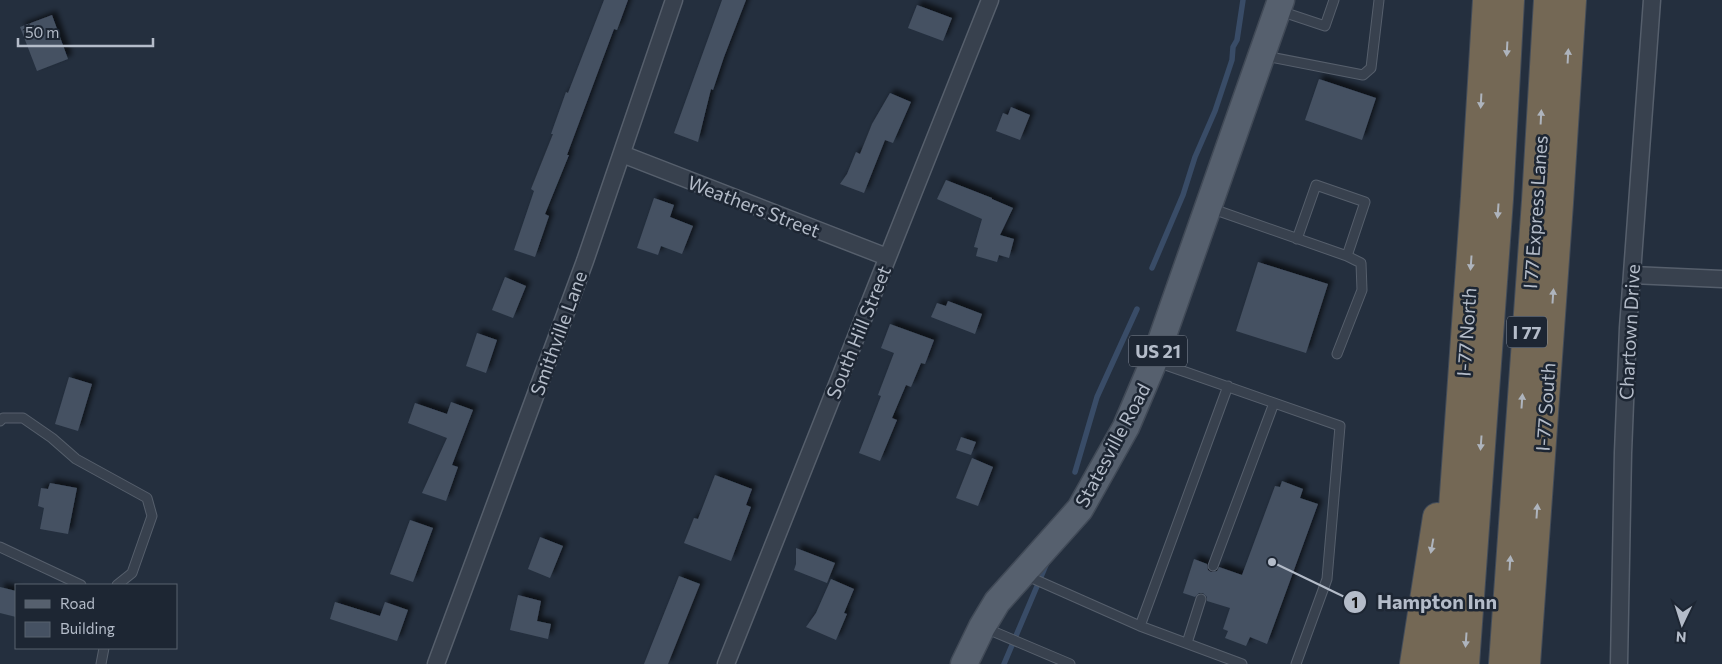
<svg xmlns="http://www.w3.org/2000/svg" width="1722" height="664" font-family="Commissioner,sans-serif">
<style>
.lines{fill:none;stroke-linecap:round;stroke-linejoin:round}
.stream{stroke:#394c67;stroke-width:5.5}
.building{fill:#455162;filter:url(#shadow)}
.service-casing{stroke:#565f6c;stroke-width:11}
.minor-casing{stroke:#565f6c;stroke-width:19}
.primary-casing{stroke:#414a57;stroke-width:29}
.motorway-casing{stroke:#434c59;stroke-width:30}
.service{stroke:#38414e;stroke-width:9}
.minor{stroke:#38414e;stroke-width:16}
.primary{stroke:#56606e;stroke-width:26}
.motorway{stroke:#746855;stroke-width:28}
.oneway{fill:#aeb4bd}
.labels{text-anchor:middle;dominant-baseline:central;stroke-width:5;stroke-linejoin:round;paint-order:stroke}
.shield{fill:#1d2633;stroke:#878f9c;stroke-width:1}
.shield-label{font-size:18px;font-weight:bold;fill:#b4bcc9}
.street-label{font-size:19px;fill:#b4bcc9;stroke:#1d2633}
.leader{fill:none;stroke:#b4bcc9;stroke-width:2}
.callout-dot{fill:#b4bcc9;stroke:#1d2633;stroke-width:2}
.mark-label{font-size:15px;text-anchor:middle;font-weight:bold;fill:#111}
.callout-label{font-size:20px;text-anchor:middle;font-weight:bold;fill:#b4bcc9;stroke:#1d2633;stroke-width:5;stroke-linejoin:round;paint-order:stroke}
</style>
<defs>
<filter id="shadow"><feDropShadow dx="4.5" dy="-4.5" stdDeviation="2.5" flood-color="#0009"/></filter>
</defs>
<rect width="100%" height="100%" fill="#242f3e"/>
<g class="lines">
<path class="stream" d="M1152 268 1183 195 1195 157 1215 111 1232 60 1233 47 1237 40 1243 0
M1075 472 1097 397 1137 309
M1004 664 1046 565"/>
</g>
<path class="building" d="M604 0H628L617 30 614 29 567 155H569L545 214 549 216 535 257 514 250 534 191 531 189 553 134H551L566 92 568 93Z
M722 0H746L724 57 713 90 711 89 698 142 674 133Z
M917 5 952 18 943 41 908 28Z
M52 15 68 59 37 71 20 27Z
M1319 79 1376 98 1362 140 1305 120Z
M890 93 911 102 893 143 885 140 864 193 840 184 847 174 856 152 860 154 872 124Z
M1011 107 1030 115 1020 140 996 131 1003 113 1008 115Z
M946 180 992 198V199L1013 208 1000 235 1014 239 1009 258 999 255 997 262 976 256 978 248 974 247 982 219 937 199Z
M654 198 674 205 670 217 693 226 682 254 661 246 658 255 637 248Z
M1258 262 1328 284 1306 353 1236 331Z
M505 277 526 286 513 318 492 310Z
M948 301 982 314 975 334 931 317 937 303 946 306Z
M890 324 934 340 925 364 921 363 911 387 906 385 892 418 897 420 880 461 859 453 881 396 878 395 894 353 881 348Z
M477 333 497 340 486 373 466 366Z
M69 377 92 384 78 431 55 424Z
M451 402 473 410 452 465 458 467 446 501 422 493 447 438 408 423 415 403 447 414Z
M961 437 976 442 971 455 956 450Z
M972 458 993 467 978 506 956 498Z
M715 475 752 489 746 505 751 507 731 561 684 543 694 518 698 519Z
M1282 481 1303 489 1300 498 1318 504 1267 644 1250 637 1246 646 1225 638 1228 631 1223 629 1230 608 1207 601V597L1203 593H1199L1195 597 1183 593 1194 559 1207 564 1208 570 1211 572 1217 571 1219 567 1242 575 1275 486 1280 487Z
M50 483 77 488 68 534 40 529 44 508 38 506 41 488 48 489Z
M410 520 433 528 413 582 390 574Z
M540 537 563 546 550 578 528 569Z
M796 548 835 563 827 583 794 570 796 564Z
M679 576 700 584 668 664H644Z
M831 579 854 589 844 613 847 614 836 640 806 627 816 613Z
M0 587 16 591V617L0 613Z
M518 595 541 601 537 621 551 624 548 639 510 630Z
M335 602 380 616 385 602 408 610 397 641 330 619Z"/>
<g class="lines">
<g class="service-casing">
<path id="service" d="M1280 11 1325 26 1334 0
M1265 56 1363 75 1371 68 1379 0
M1210 208 1347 256 1365 202 1316 185 1297 239
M1337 354 1362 290 1361 263 1347 256
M1157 362 1340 426 1327 579 1296 664
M0 421 3 418H23L52 438 76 459 147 498 152 516 132 573 117 585
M0 547 81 585
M1213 566 1274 403
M1025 575 1140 626 1242 664
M1140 626 1228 386
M985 628 1070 664
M1187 643 1201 599
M101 664 104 648"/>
</g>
<g class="minor-casing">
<path id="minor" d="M622 154 887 257
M1632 275 1722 279
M436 664 585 261 674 0
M726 664 990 0
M1619 664 1623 453 1628 328 1652 0"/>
</g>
<g class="primary-casing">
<path id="primary" d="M964 664 982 627 997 602 1080 509 1126 427 1154 361 1281 0"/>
</g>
<g class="motorway-casing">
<path id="motorway" d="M1414 664 1437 517
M1442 664 1475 197 1487 0
M1465 664 1499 199 1510 0
M1503 664 1536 201 1548 0
M1526 664 1559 203 1572 0"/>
</g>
<use href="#service" class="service"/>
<use href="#minor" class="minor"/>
<use href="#primary" class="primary"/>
<use href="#motorway" class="motorway"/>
</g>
<defs><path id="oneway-solid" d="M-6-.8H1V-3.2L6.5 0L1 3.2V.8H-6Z" transform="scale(1.25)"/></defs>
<g class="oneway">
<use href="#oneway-solid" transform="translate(1507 49) rotate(93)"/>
<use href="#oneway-solid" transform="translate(1568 56) rotate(-87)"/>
<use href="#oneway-solid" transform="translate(1481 101) rotate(93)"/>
<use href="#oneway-solid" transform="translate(1541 117) rotate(-87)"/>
<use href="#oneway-solid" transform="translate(1498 211) rotate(94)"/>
<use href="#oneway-solid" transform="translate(1471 263) rotate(94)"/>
<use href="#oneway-solid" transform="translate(1553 296) rotate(-86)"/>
<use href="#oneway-solid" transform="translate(1522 401) rotate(-86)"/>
<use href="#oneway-solid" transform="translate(1481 443) rotate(94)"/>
<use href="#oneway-solid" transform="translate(1537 511) rotate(-86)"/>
<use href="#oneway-solid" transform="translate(1432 546) rotate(100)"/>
<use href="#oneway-solid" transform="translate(1510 563) rotate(-86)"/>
<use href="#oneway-solid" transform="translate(1466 640) rotate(94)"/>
</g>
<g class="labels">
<g class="shield">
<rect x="1507" y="316.5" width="40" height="31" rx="4"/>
<rect x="1129" y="335.5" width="58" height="31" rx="4"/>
</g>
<g class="shield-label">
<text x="1527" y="332">I 77</text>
<text x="1158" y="351">US 21</text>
</g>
<g class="street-label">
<text transform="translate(754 206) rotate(21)">Weathers Street</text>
<text transform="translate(1535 212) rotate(-86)">I 77 Express Lanes</text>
<text transform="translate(858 332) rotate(-68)">South Hill Street</text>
<text transform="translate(1466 332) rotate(-86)">I-77 North</text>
<text transform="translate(1629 332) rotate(-87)">Chartown Drive</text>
<text transform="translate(558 333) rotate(-70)">Smithville Lane</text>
<text transform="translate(1545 407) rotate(-86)">I-77 South</text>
<text transform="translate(1112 445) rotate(-62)">Statesville Road</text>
</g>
</g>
<path class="leader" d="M1272 562L1355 602"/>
<g class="callout-dot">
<circle cx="1272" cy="562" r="5"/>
<circle cx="1355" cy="602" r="12"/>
</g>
<g class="mark-label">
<text x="1355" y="608">1</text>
</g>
<g class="callout-label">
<text x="1437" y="609">Hampton Inn</text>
</g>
<rect x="15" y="584" width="162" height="65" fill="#1d2633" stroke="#59626f"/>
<rect x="25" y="600" width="25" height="8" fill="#56606e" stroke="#59626f"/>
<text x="60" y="609" font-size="15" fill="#b4bcc9">Road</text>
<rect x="25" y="622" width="25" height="15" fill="#455162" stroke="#59626f"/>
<text x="60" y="634" font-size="15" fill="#b4bcc9">Building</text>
<g transform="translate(1682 624) rotate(184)" stroke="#1d2633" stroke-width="4" paint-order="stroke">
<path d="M0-4L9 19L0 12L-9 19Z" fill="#b4bcc9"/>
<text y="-8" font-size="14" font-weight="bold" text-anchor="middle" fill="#b4bcc9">N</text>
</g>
<path d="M18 38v8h135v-8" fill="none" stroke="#b4bcc9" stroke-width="2.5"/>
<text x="25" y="38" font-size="15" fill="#b4bcc9" stroke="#1d2633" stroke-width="4" paint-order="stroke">50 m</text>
</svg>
